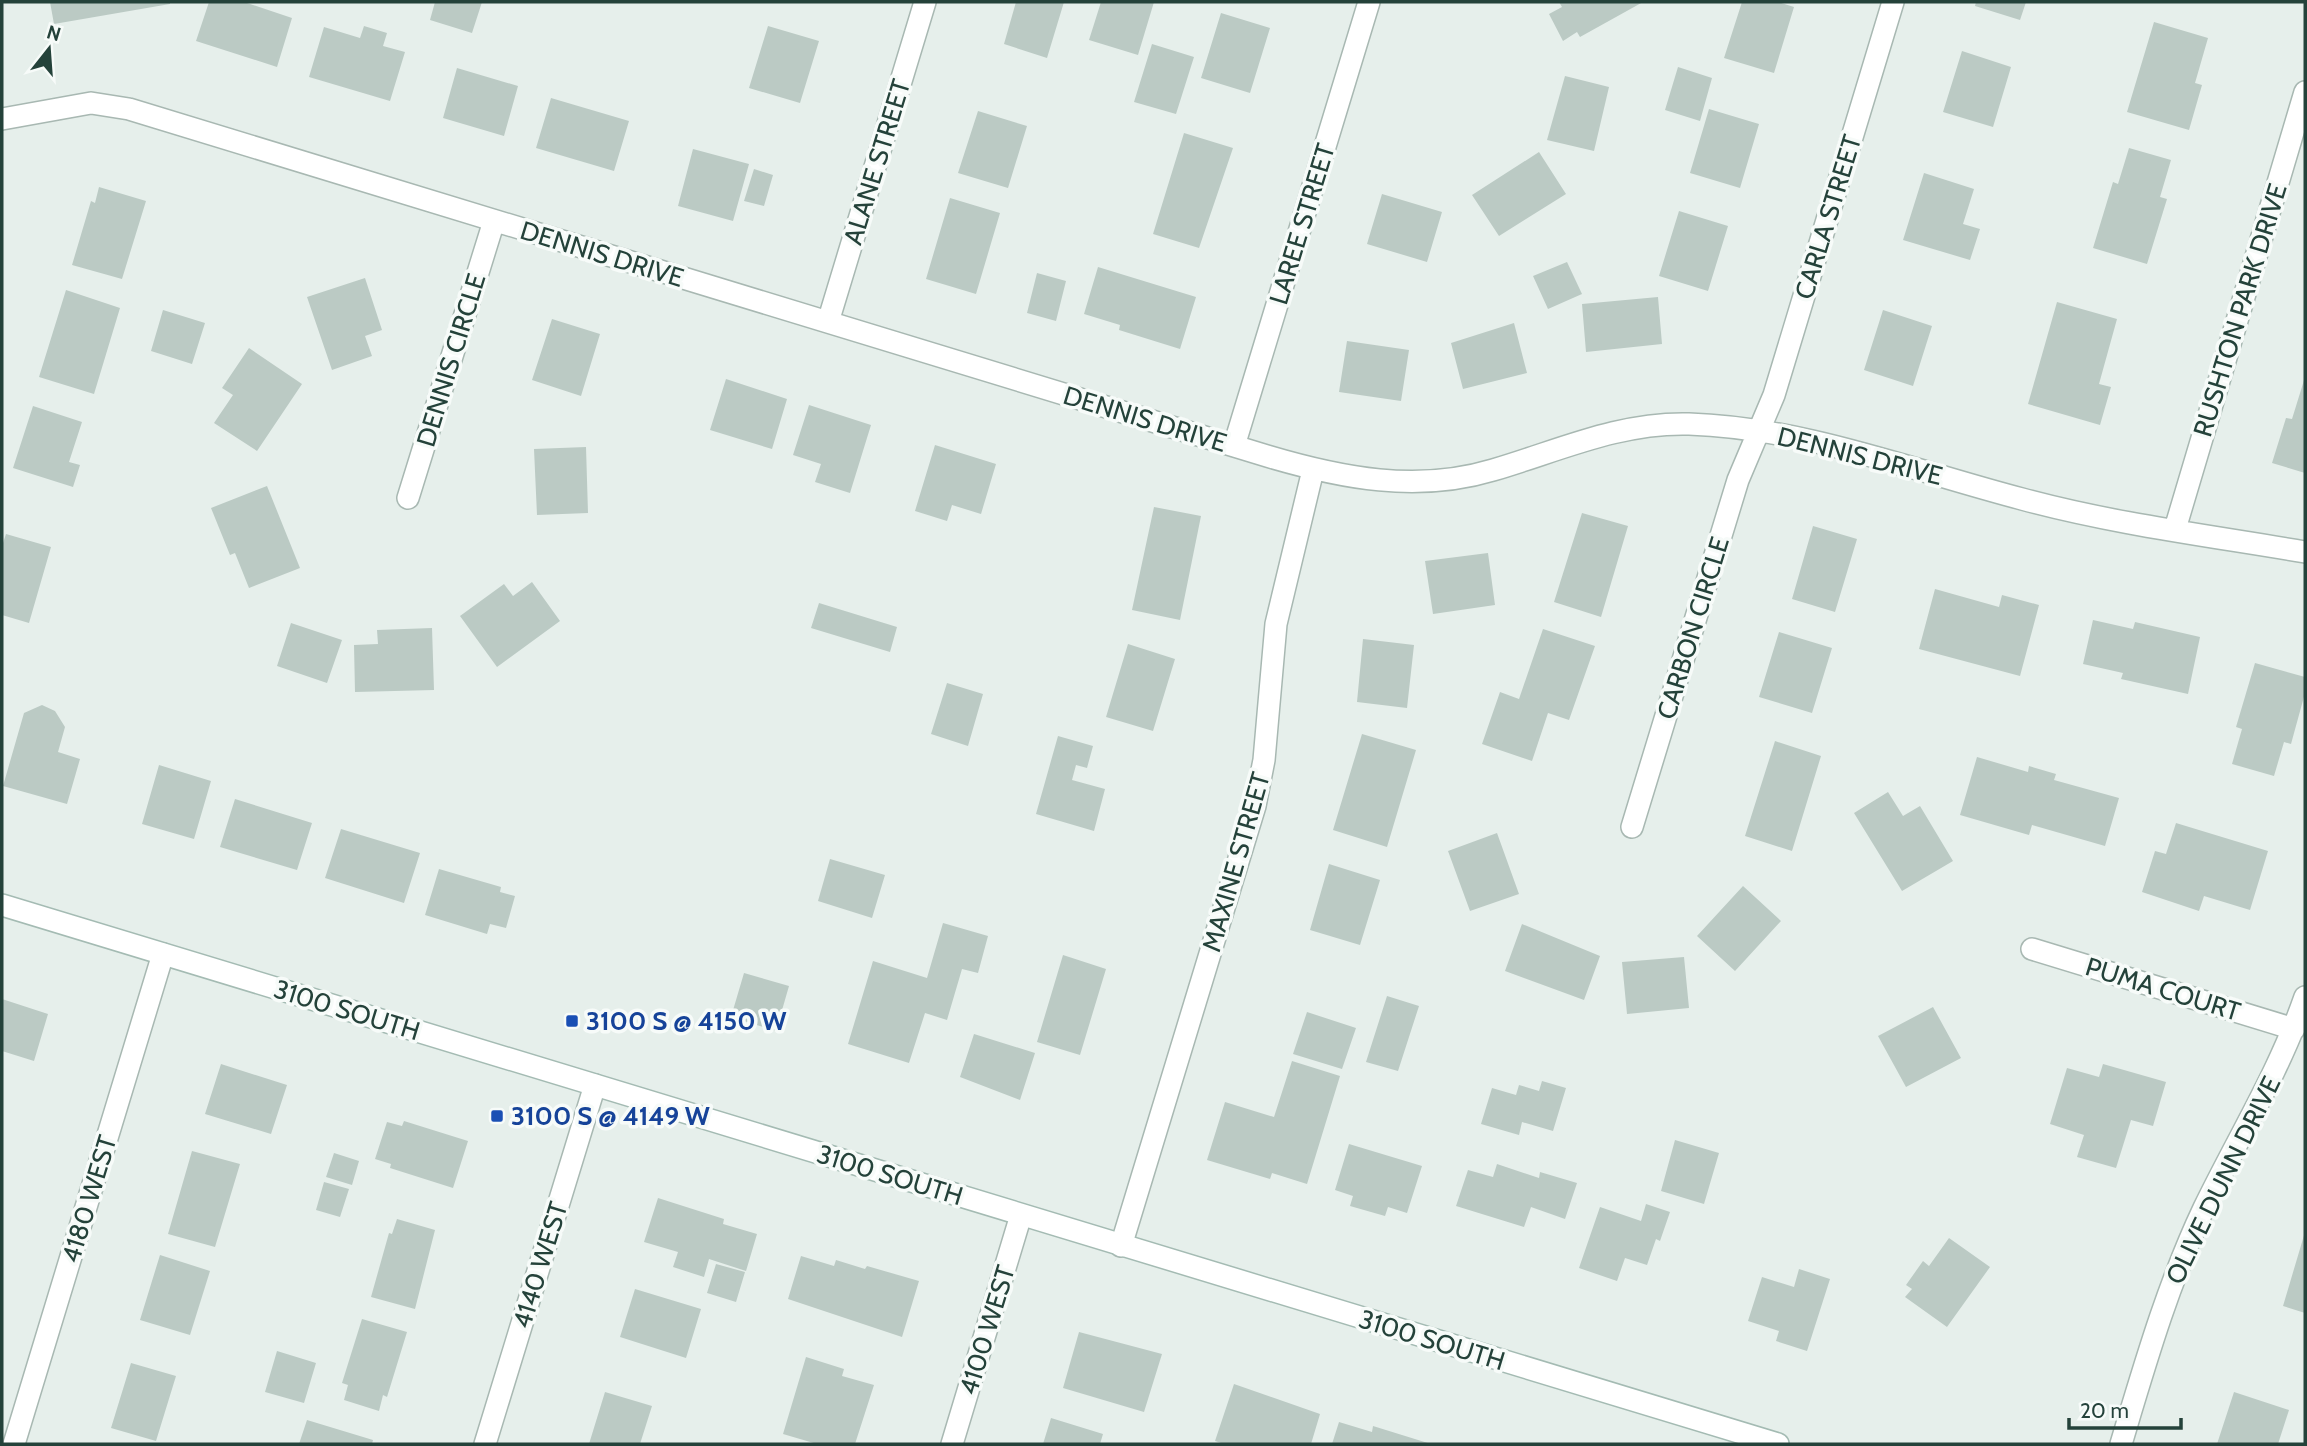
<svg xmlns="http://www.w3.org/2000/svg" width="2307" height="1446" font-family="Cabin,sans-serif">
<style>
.building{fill:#bbcac4}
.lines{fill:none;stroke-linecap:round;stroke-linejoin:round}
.street-casing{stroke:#a8b8b2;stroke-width:24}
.secondary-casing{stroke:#a4bbb3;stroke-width:24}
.street{stroke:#fff;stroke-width:21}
.secondary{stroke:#fff;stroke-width:21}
.transit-dot{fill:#1a4fb4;stroke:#f7fbf9;stroke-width:2.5}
.labels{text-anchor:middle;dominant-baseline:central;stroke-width:7;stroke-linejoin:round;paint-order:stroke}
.street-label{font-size:26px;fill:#24423a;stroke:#f7fbf9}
.transit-label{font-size:26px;font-weight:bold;fill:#164399;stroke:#f7fbf9;text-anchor:start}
</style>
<rect width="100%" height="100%" fill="#e6efeb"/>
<path class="building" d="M50 2H170V4L54 24Z
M209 2H244L292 18 277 67 196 41Z
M435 2H482L472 33 430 20Z
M1016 2H1064L1047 58 1004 44Z
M1101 2H1154L1138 55 1089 40Z
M1559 2H1643L1580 37 1577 32 1563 41 1549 14 1562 7Z
M1742 2H1778L1794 7 1774 73 1724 58Z
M1976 2H2026L2020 20 1975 6Z
M1221 13 1270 28 1250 93 1201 78Z
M2154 22 2208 38 2195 83 2202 85 2189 130 2127 112Z
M364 26 387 33 383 46 405 52 390 101 309 77 324 27 360 38Z
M768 26 819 41 800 103 749 88Z
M1152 44 1194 57 1176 114 1134 102Z
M1962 51 2011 67 1993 127 1943 112Z
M1678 67 1712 78 1700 121 1665 110Z
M457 68 518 86 504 136 443 118Z
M1565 76 1609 87 1594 151 1547 140Z
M551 98 629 121 614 171 536 148Z
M1709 109 1759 124 1740 188 1690 173Z
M978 111 1027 126 1008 188 958 173Z
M1184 133 1233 148 1199 248 1153 234Z
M2129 148 2171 160 2160 197 2167 199 2147 264 2093 248 2113 182 2118 184Z
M693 149 749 164 733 221 678 206Z
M1539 152 1566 194 1499 236 1472 195Z
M754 169 773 175 764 206 744 201Z
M1924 173 1974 189 1963 224 1980 229 1970 260 1903 240Z
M99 187 146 201 122 279 72 265 91 201 95 203Z
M1382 194 1442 212 1427 262 1367 244Z
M950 198 1000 213 976 294 926 279Z
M1679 211 1728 226 1708 291 1659 276Z
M1567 262 1582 294 1548 309 1533 276Z
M1098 267 1196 297 1180 349 1119 330 1120 325 1084 314Z
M1037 273 1066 281 1056 321 1027 313Z
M365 278 382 330 365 336 372 356 332 370 307 297Z
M66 290 120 308 94 394 39 377Z
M1658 297 1662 344 1586 352 1582 304Z
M2057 302 2117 319 2099 384 2111 387 2100 425 2028 404Z
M163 310 205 323 192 364 151 351Z
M1883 310 1932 326 1913 386 1864 370Z
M552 319 600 334 581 396 532 380Z
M1514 323 1527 373 1463 389 1451 343Z
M1347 341 1409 350 1401 401 1339 392Z
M249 348 302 384 257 451 214 423 233 395 222 388Z
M2305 377V473L2272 463 2286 418 2292 419Z
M726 379 787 399 772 449 710 430Z
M809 405 871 425 850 493 815 482 821 464 793 455Z
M33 406 82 422 69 462 80 465 73 487 13 468Z
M935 445 996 464 981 514 952 505 947 521 915 511Z
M586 447 588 513 537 515 534 449Z
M267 486 300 568 249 588 235 553 230 555 211 508Z
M1154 507 1201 516 1180 620 1132 610Z
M1582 513 1628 526 1601 617 1554 602Z
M1813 526 1857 539 1835 612 1792 599Z
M6 534 51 547 29 623 2 615V546Z
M1488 553 1495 605 1433 614 1425 561Z
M532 582 560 621 497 667 460 616 504 584 513 596Z
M1935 589 1999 607 2002 595 2039 605 2020 676 1919 649Z
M819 603 897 627 890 652 811 628Z
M2093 620 2133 629 2135 622 2200 637 2188 694 2121 679 2123 673 2083 664Z
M291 623 342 640 327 683 277 666Z
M432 628 434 690 355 692 354 645 378 644 377 630Z
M1543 629 1595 646 1569 720 1548 713 1532 761 1482 744 1500 692 1519 699Z
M1779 632 1832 648 1812 713 1759 697Z
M1363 639 1414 645 1407 708 1357 702Z
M1128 644 1175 659 1153 731 1106 717Z
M2255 663 2305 677V693L2291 744 2284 742 2274 776 2232 764 2242 729 2236 727Z
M947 683 983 694 968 746 931 734Z
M42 705 55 711 65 727 58 752 80 759 67 804 3 786 24 713Z
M1362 734 1416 750 1387 847 1333 830Z
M1058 736 1093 746 1087 768 1076 765 1072 780 1105 789 1094 831 1036 814Z
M1775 741 1821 756 1792 851 1745 836Z
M1977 757 2028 772 2029 766 2056 774 2054 780 2119 798 2105 846 2032 825 2029 835 1960 815Z
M159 765 211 781 194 839 142 824Z
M1888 792 1903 816 1920 806 1953 861 1902 891 1854 813Z
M235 799 312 823 297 870 220 847Z
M2176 823 2268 851 2250 910 2204 896 2199 911 2142 892 2155 851 2166 854Z
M341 829 420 853 404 903 325 878Z
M1497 833 1519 894 1470 911 1448 851Z
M830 859 885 875 872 918 818 901Z
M1329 864 1380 880 1360 945 1310 930Z
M439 869 501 887 500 892 515 896 506 928 490 924 487 934 425 915Z
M1743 886 1781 921 1735 971 1697 936Z
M943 923 988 936 978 973 962 969 947 1020 925 1013 909 1063 848 1044 873 961 927 978Z
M1522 924 1600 956 1584 1000 1505 971Z
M1063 955 1106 969 1080 1055 1037 1042Z
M1684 957 1689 1008 1627 1014 1622 962Z
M744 973 789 986 776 1031 731 1017Z
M1387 996 1419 1006 1398 1071 1366 1062Z
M2 999 48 1014 34 1061 2 1051Z
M1933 1007 1961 1058 1906 1087 1878 1036Z
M1307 1012 1356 1028 1342 1069 1293 1054Z
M974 1034 1035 1053 1020 1100 960 1077Z
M1292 1061 1340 1076 1307 1184 1272 1173 1270 1179 1207 1160 1225 1102 1274 1117Z
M221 1064 287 1085 271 1134 205 1114Z
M2103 1064 2166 1082 2153 1126 2131 1120 2116 1168 2077 1157 2084 1135 2050 1124 2067 1068 2099 1077Z
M1542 1081 1566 1088 1553 1131 1522 1122 1519 1135 1481 1124 1492 1088 1516 1095 1519 1085 1539 1091Z
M404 1121 468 1141 453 1188 390 1168 391 1164 375 1159 387 1122 402 1126Z
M1675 1140 1719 1153 1704 1204 1661 1191Z
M1349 1144 1422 1166 1407 1213 1388 1207 1385 1216 1350 1206 1353 1196 1335 1190Z
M192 1151 240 1164 215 1247 168 1234Z
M334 1153 359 1161 352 1185 326 1177Z
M1497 1164 1539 1178 1540 1172 1577 1183 1565 1219 1531 1207 1524 1227 1456 1206 1468 1170 1493 1177Z
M324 1182 349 1189 340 1217 316 1210Z
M658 1198 724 1219 723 1224 757 1234 746 1271 709 1259 704 1277 673 1267 678 1252 644 1242Z
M1646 1204 1670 1212 1660 1241 1656 1239 1647 1265 1625 1258 1617 1281 1579 1268 1600 1207 1641 1221Z
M397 1219 435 1230 415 1309 371 1297 389 1233 392 1234Z
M2305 1232V1313L2283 1306Z
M1949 1238 1990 1267 1947 1327 1905 1297 1912 1289 1906 1285 1923 1261 1929 1266Z
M160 1255 210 1271 190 1335 140 1320Z
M801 1256 834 1266 836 1260 865 1269 867 1266 919 1281 902 1337 788 1299Z
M716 1264 745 1272 736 1302 707 1293Z
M1799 1269 1830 1279 1807 1351 1776 1341 1779 1331 1748 1321 1762 1277 1794 1287Z
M635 1289 701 1309 686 1358 620 1337Z
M362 1319 407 1332 387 1397 383 1395 379 1411 344 1400 348 1385 342 1383Z
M1079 1332 1162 1354 1144 1412 1063 1388Z
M277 1351 316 1363 304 1403 265 1392Z
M806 1357 844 1369 842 1376 874 1385 855 1444H817L783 1434Z
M131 1363 176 1376 156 1441 111 1428Z
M1234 1384 1320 1414 1311 1444H1224L1215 1441Z
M605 1392 652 1406 640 1444H589Z
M2234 1392 2289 1410 2278 1444H2217Z
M1051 1418 1103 1434 1100 1444H1043Z
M307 1420 373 1440 372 1444H299Z
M1339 1422 1372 1432 1373 1426 1431 1444H1332Z"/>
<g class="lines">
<g class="street-casing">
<path id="street" d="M2 119 91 103 129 109 1267 456C1341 478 1417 493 1493 470 1558 451 1619 422 1689 424 1805 428 1911 470 2022 499 2114 524 2211 536 2305 552
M828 322 925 2
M1234 446 1369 2
M408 498 494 221
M2175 529 2305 92
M1632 827 1738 480 1774 395 1893 2
M2032 949 2294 1029
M1121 1246 1255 806 1264 760 1276 624 1313 470
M14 1444 163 954
M485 1444 595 1085
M952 1444 1021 1215
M2121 1444C2145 1364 2168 1284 2204 1208 2238 1138 2279 1072 2305 997"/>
</g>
<g class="secondary-casing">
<path id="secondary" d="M2 905 1778 1444"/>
</g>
<use href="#street" class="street"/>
<use href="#secondary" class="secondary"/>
</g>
<g class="transit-dot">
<rect x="565" y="1014" width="14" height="14" rx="3.5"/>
<rect x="490" y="1109" width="14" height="14" rx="3.5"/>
</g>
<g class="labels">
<g class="street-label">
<text transform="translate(877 162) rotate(-73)">ALANE STREET</text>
<text transform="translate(1828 217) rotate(-73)">CARLA STREET</text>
<text transform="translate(1302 224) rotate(-73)">LAREE STREET</text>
<text transform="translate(602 254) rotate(17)">DENNIS DRIVE</text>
<text transform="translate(2240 310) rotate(-73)">RUSHTON PARK DRIVE</text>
<text transform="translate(451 360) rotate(-73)">DENNIS CIRCLE</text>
<text transform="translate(1145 419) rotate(17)">DENNIS DRIVE</text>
<text transform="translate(1860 456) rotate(14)">DENNIS DRIVE</text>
<text transform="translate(1693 628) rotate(-73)">CARBON CIRCLE</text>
<text transform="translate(1236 862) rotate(-74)">MAXINE STREET</text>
<text transform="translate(2163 989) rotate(17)">PUMA COURT</text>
<text transform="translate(347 1010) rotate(17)">3100 SOUTH</text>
<text transform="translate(890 1175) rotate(17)">3100 SOUTH</text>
<text transform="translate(2223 1180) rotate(-64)">OLIVE DUNN DRIVE</text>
<text transform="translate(89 1199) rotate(-73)">4180 WEST</text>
<text transform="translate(540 1265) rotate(-73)">4140 WEST</text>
<text transform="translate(987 1330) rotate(-73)">4100 WEST</text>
<text transform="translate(1432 1340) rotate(17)">3100 SOUTH</text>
</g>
<g class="transit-label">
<text x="586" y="1021">3100 S @ 4150 W</text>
<text x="511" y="1116">3100 S @ 4149 W</text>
</g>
</g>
<rect width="2307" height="1446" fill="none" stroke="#24423a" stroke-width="7"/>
<g transform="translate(49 49) rotate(17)" stroke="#f7fbf9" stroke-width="5" paint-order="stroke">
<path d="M0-5L12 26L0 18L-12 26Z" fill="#24423a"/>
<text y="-10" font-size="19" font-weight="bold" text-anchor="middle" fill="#24423a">N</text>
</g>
<path d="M2069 1418v10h112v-10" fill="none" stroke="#24423a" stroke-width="3.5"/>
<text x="2080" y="1418" font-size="21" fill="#24423a" stroke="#f7fbf9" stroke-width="5" paint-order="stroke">20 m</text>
</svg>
